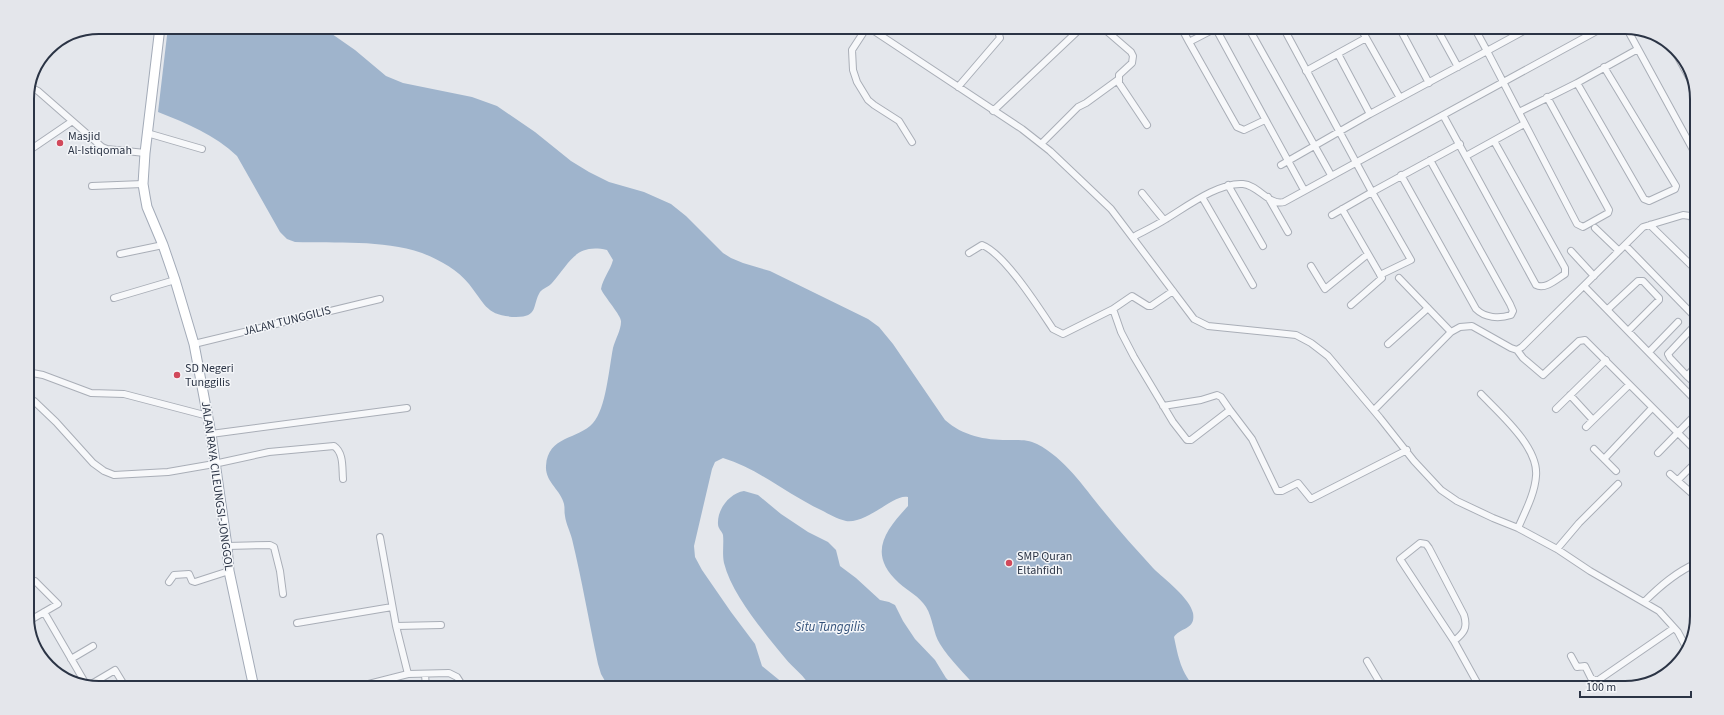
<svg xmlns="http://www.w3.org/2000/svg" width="1724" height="715" font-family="'Source Sans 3',sans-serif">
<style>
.water{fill:#9fb4cc}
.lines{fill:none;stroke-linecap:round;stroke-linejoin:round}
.street-casing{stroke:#a9aeb7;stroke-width:8}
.primary-casing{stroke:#a3abb8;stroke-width:11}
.street{stroke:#f7f8fa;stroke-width:6}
.primary{stroke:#fff;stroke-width:9}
.poi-dot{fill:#d1495b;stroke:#f4f6f9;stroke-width:1.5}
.labels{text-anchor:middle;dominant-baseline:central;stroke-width:3;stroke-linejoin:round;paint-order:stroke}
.poi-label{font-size:12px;fill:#2b3445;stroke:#f4f6f9;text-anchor:start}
.street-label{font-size:12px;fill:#2b3445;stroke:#f4f6f9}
.water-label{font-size:13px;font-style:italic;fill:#34527a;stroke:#f4f6f9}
.rim{fill:none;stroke:#2b3445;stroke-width:2}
</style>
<rect width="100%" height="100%" fill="#e4e7ec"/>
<path class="water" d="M168 27H322L355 50 386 76 403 83 472 97 497 106 535 132 571 161 589 172 609 182 644 192 671 204 686 216 723 253 731 258 743 263 770 271 868 319 879 327 893 344 945 420C963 436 985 440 1007 440 1017 440 1028 439 1037 444 1066 459 1085 489 1105 513 1120 532 1137 550 1153 568 1164 579 1190 598 1193 613 1196 630 1180 627 1174 637 1178 656 1181 674 1196 688H977C965 674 950 660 940 644 933 633 933 618 926 607 920 597 908 591 899 583 867 554 885 531 908 506V497C894 493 868 524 846 521 837 519 829 514 821 510 787 494 759 469 723 458L715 462 712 469 694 546 695 557 702 570 731 612 755 644 762 666 789 688H609L601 674 598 664C589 622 582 580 572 539 570 531 566 524 565 516 564 512 565 508 564 504 561 490 545 482 546 466 548 435 578 440 593 423 606 409 609 368 613 348 615 340 621 330 621 322 622 316 605 298 601 289 603 278 610 271 613 260L607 250C575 243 570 263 552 283 549 287 543 288 540 292 532 305 539 317 516 317 486 316 485 304 469 284 458 270 438 259 422 253 381 239 337 244 295 242L287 239 280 232 237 156C215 135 186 123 158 112Z
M744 491 758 495 781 514 808 532 828 542 836 550 840 566 856 578 880 600 889 602 895 605 903 621 915 639 935 660 946 678 956 688H811C805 676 793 668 785 658 764 632 732 595 724 563 722 553 724 544 723 535 722 531 718 529 718 524 717 509 730 493 744 491Z"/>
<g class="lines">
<g class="street-casing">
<path id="street" d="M867 27 852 50 853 70 857 82 868 100 874 105 899 121 912 142
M868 27 1022 129 1050 151 1111 209 1194 319 1208 326 1296 335 1311 343 1328 356 1380 418 1414 461 1441 490 1457 501 1493 518 1518 528 1557 549 1590 571 1659 611 1678 632 1687 649
M1102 27 1131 52 1133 56 1132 63 1119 75V83L1147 125
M1181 27 1189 42
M1215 27 1304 190
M1218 27 1189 42 1237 127 1244 130 1265 120
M1248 27 1331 175
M1283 27 1372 192 1460 144
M1360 27 1400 98
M1399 27 1429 83
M1436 27 1458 67
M1512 27 1516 35
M1531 27 1487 51 1577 224 1583 227 1608 213 1609 210 1547 97
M1626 27 1697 157
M1673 48 1694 86
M1338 54 1370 114
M1306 71 1366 38
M1577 83 1644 199 1649 201 1675 189 1676 186 1604 67
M30 87 38 91 102 147 107 149 145 153
M958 87 1000 38 997 27
M993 111 1082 27
M1519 112 1577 83 1638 49
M1443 115 1536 285C1545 290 1557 279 1565 274V268L1494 141
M147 133 202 149
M1041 144 1078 107 1086 103 1119 79
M27 152 71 122
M1466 156 1524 124
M1281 165 1370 114 1487 51 1474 27
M1401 175 1476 309C1485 318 1499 319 1511 315L1513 311 1510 304 1430 160
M1228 185 1263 246
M92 186 143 184
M1142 193 1164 220
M1202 197 1253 285
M1268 197 1288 232
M1342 209 1382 278 1351 305
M1332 215 1372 192 1411 260 1380 275
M1650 225 1697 271
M1595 228 1619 251
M1133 237C1144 231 1155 226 1166 219 1186 207 1219 182 1243 184 1258 185 1269 206 1284 202L1604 27
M1625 245 1697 319
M1571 251 1594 276
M969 253 982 245C1004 253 1039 308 1053 329L1063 334 1113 309
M120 254 163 245
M1311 266 1325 289 1368 254
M1399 278 1451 332
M1584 286 1697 402
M1173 291 1151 306H1148L1132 296 1113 309 1121 332 1134 357 1173 422 1187 440H1191L1230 410 1252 439 1277 491H1282L1298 483 1311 499 1407 450
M114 298 175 280
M1608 309 1638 281H1643L1659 298V300L1628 331
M194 344 380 299
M1388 344 1428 308
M1517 350 1523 358 1543 375 1579 341 1585 340 1697 452
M1649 352 1678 322
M1697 365 1687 376 1697 385
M27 372 43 375 91 393 124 394 208 416
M1687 376 1670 358 1668 354 1697 323
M1481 394C1499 413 1539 447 1536 476 1535 493 1525 512 1518 528
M1570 395 1593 420
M27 398 34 401 56 422 93 463 104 471 114 475 168 472 214 464 269 452 334 446C344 453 342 468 343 479
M1163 406 1201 400 1217 395 1221 397 1230 410
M1556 409 1606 360
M1374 410 1451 332 1460 327 1472 326 1511 348 1517 350 1522 347 1643 227 1683 215 1690 216 1697 223
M1586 427 1629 385
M211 434 407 408
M1594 449 1616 471
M1658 453 1697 413
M1604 459 1652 408
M1670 474 1697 498
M1678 480 1697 461
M380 537 396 626 408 674 449 673 457 677 464 688
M227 546 270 545 274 547 280 571 283 594
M1557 549 1579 523 1618 484
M169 582 174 575 189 574 192 581 195 582 229 571
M27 585 35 581 58 604 27 622
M1644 602C1660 586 1676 572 1697 563
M44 612 87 686
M297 623 392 607
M396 626 441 625
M1454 641C1464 633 1468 628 1464 615L1429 548 1426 544 1420 543 1400 559 1454 641 1480 688
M1571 656 1577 667 1585 666 1591 678 1597 681
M71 659 93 646
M1367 661 1383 688
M425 674 426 688
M88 686 115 670 126 688
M353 688 408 674
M1580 688 1597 681 1674 628"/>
</g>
<g class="primary-casing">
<path id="primary" d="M160 27 145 153 143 184 145 196 147 207 163 245 175 280 194 344 211 434 227 546 229 571 254 688"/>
</g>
<use href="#street" class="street"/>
<use href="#primary" class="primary"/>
</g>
<g class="poi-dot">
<circle cx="60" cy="143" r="4"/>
<circle cx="177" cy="375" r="4"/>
<circle cx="1009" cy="563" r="4"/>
</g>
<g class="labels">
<g class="poi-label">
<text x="68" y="136">Masjid<tspan x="68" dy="14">Al-Istiqomah</tspan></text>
<text x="185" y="368">SD Negeri<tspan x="185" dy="14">Tunggilis</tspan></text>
<text x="1017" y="556">SMP Quran<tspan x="1017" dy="14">Eltahfidh</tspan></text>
</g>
<g class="street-label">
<text transform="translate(287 321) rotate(-14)">JALAN TUNGGILIS</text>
<text transform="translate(217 486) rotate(82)">JALAN RAYA CILEUNGSI-JONGGOL</text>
</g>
<g class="water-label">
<text x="830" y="627">Situ Tunggilis</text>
</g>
</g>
<path d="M0 0H1724V715H0ZM99 34H1625A65 65 0 0 1 1690 99V616A65 65 0 0 1 1625 681H99A65 65 0 0 1 34 616V99A65 65 0 0 1 99 34Z" fill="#e4e6eb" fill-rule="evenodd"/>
<path class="rim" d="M99 34H1625A65 65 0 0 1 1690 99V616A65 65 0 0 1 1625 681H99A65 65 0 0 1 34 616V99A65 65 0 0 1 99 34Z"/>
<path d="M1580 691v6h111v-6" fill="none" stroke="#2b3445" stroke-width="2"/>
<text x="1586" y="691" font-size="12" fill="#2b3445" stroke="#f4f6f9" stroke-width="3" paint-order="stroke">100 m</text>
</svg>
